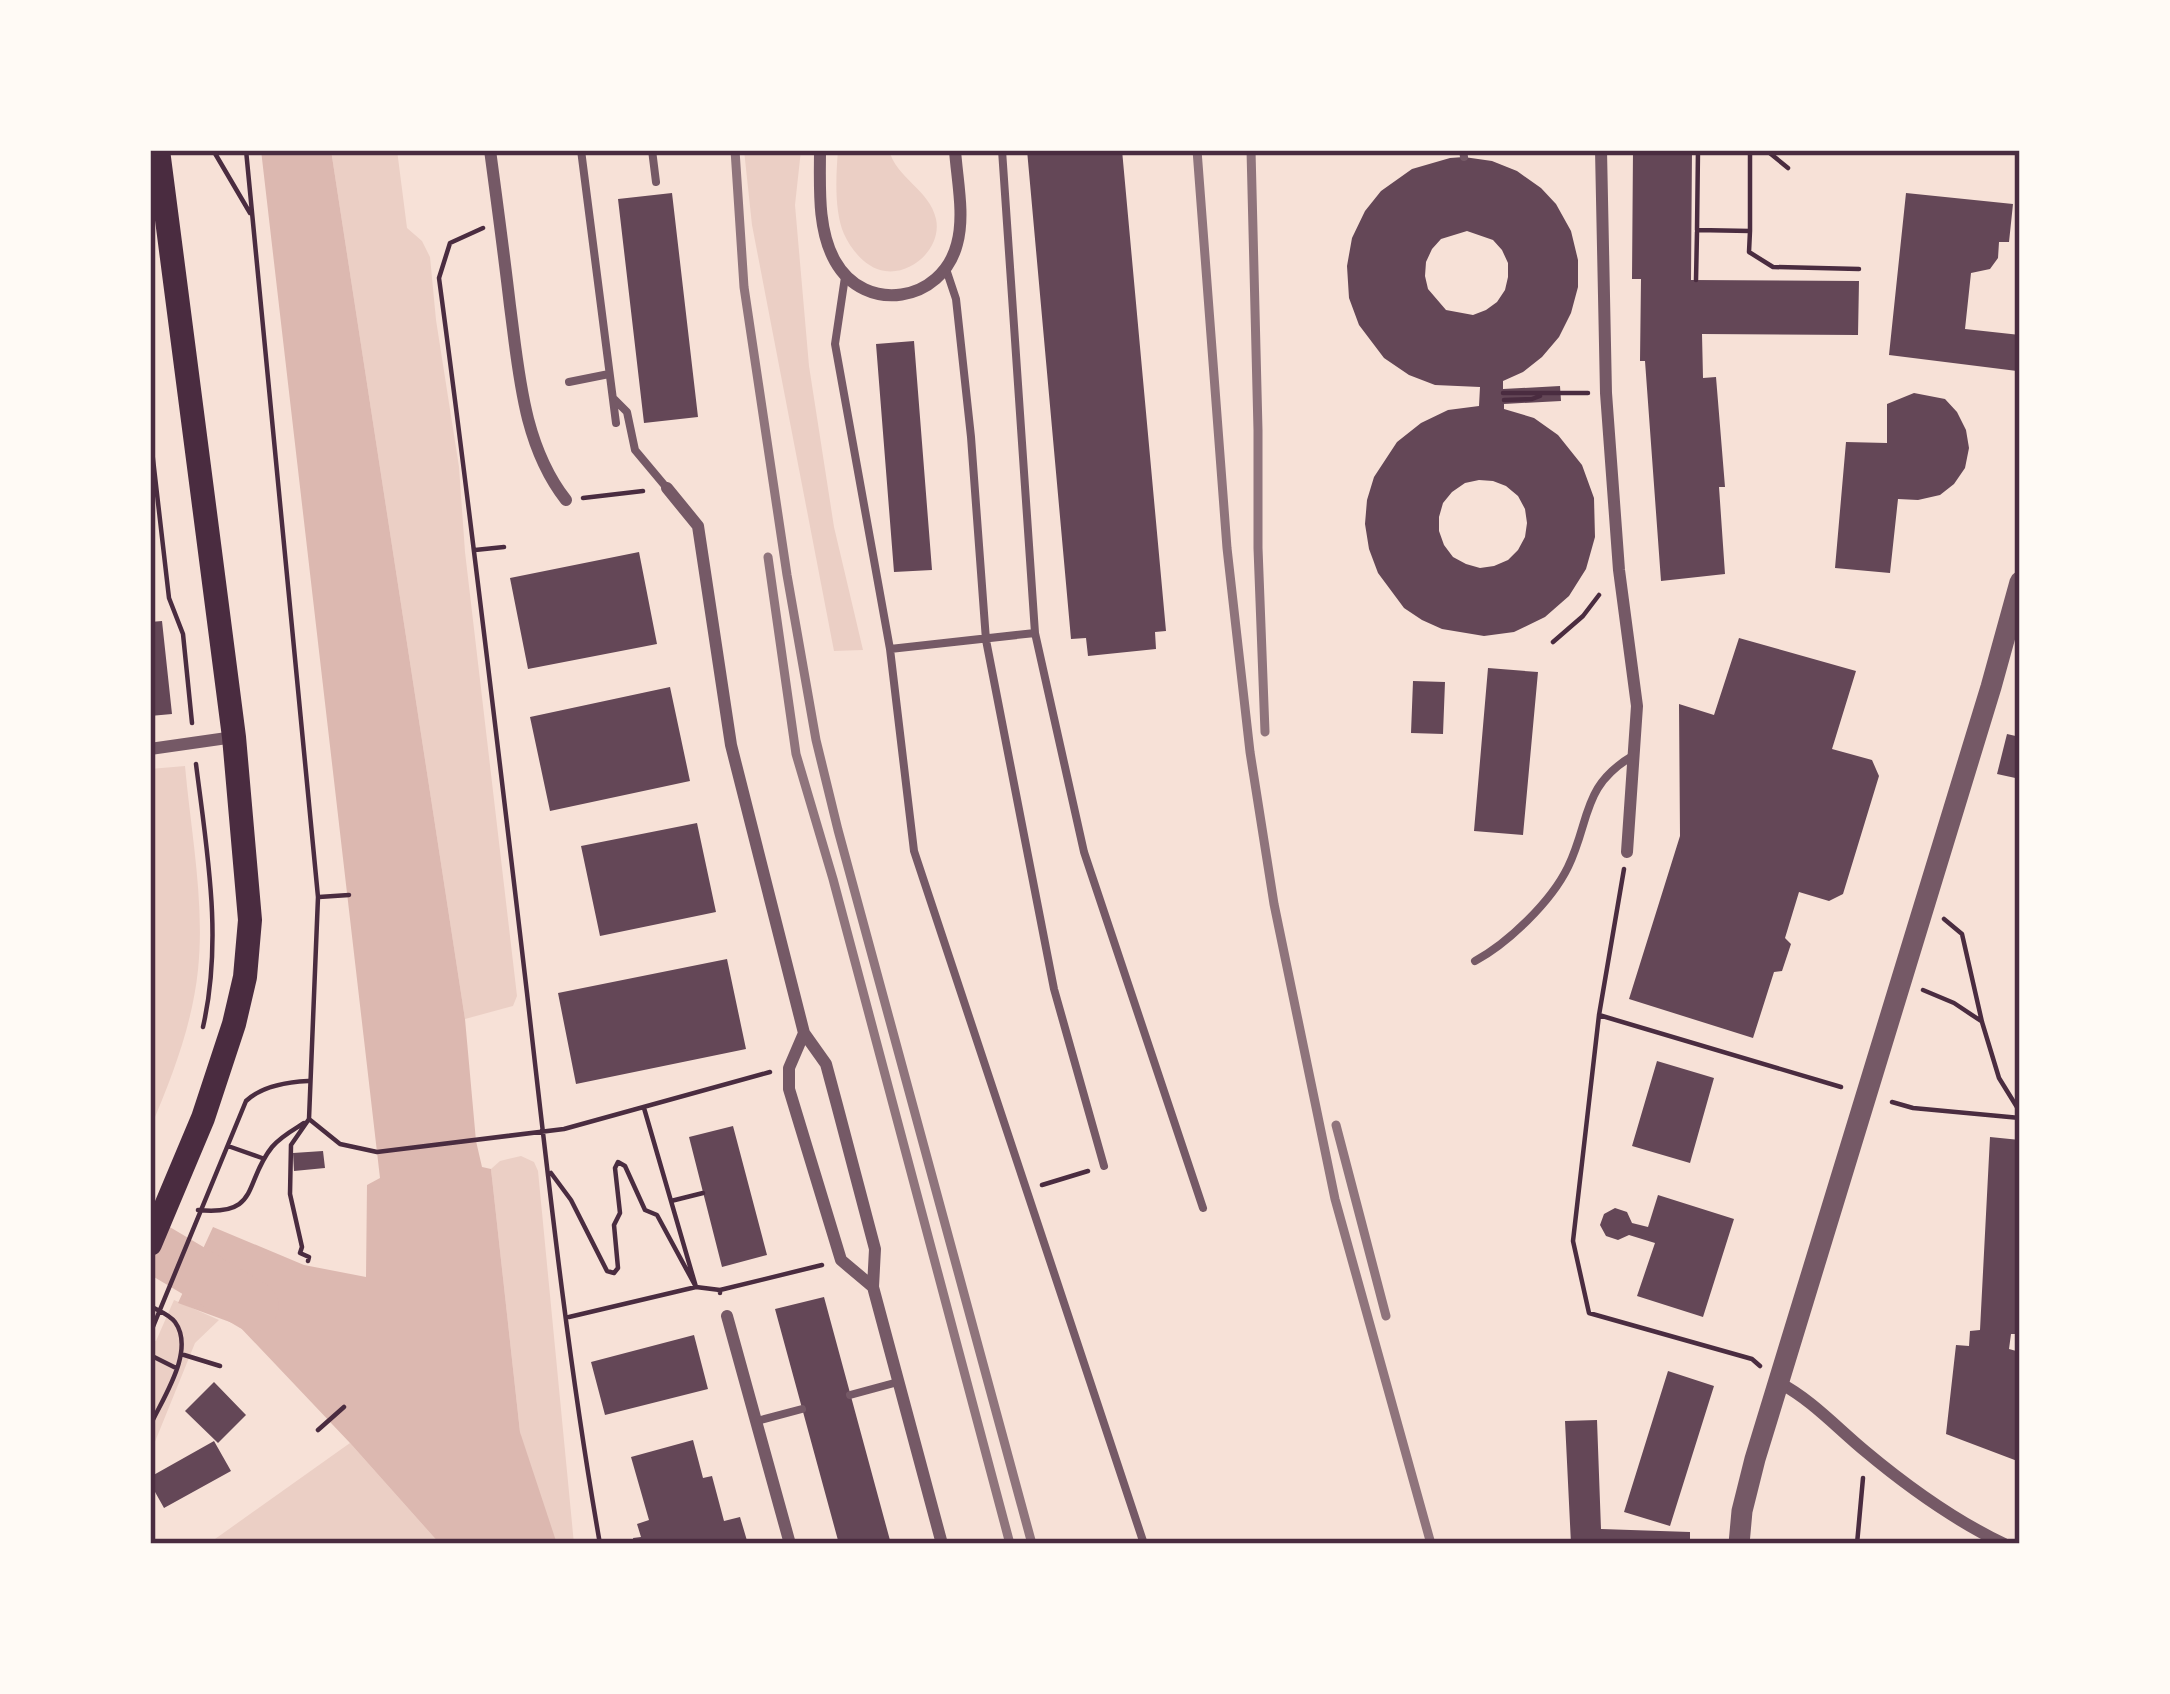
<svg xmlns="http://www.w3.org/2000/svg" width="2170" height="1694" font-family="'IBM Plex Serif',serif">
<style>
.green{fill:#ebcfc5}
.water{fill:#dcb8b0}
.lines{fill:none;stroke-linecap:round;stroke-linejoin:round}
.river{stroke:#dcb8b0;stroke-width:51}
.building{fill:#644757;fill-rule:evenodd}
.path{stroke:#4a2c40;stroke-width:4.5}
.service{stroke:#755966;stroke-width:8}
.minor{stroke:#755966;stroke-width:12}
.tertiary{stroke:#755966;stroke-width:21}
.secondary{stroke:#4a2c40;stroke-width:24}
.rail{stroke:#8f747c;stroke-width:9}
.neatline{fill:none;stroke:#4a2c40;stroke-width:4.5}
</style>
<rect width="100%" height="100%" fill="#f7e1d7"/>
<path class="green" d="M331 150H397L407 228 422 241 430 257 436 320 459 467 465 552 517 996 513 1006 465 1019Z
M744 150H801L795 205 809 366 834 527 863 650 834 651 752 225Z
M838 150H889C896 178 930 190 936 219 942 247 913 275 885 271 867 269 851 250 844 234 834 211 836 175 838 150Z
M185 766C191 833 205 903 198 970 192 1026 172 1077 150 1129V769Z
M521 1156 534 1162 538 1171 574 1544H541L520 1432 491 1169 500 1161Z
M174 1300 219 1320 195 1343 150 1454V1339L156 1341Z
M350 1443 440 1544H208Z"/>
<path class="water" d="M261 150H331L465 1019 476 1141 482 1167 491 1169 520 1432 557 1544H440L350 1443 238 1325 178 1303 213 1227 304 1265 366 1277 367 1185 380 1178Z"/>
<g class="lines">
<path class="river" d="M150 1245 253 1306"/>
</g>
<path class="building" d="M1027 150H1122L1166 631 1155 632 1156 649 1088 656 1086 638 1071 639Z
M1633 150H1692L1691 280 1859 281 1858 335 1702 334 1703 378 1716 377 1725 487H1719L1725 574 1661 581 1645 361H1640L1641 279H1632Z
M1464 157 1492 161 1517 171 1541 188 1556 204 1571 231 1578 260V287L1571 313 1559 337 1542 357 1523 372 1503 381V389L1560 386 1561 401 1504 404V409L1534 418 1558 435 1582 465 1594 498 1595 537 1586 569 1569 596 1545 617 1514 632 1484 636 1442 629 1422 620 1404 608 1378 573 1369 549 1365 524 1367 500 1374 477 1397 442 1421 423 1448 410 1479 406 1480 387 1435 385 1409 375 1384 358 1359 325 1349 298 1347 266 1352 238 1365 211 1381 191 1412 169 1450 158ZM1467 231 1493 240 1502 250 1508 263V277L1505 290 1497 302 1486 310 1473 315 1446 310 1428 289 1425 276 1426 262 1432 249 1441 239ZM1479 480 1493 481 1506 486 1518 496 1525 509 1527 523 1525 537 1518 550 1508 560 1494 566 1480 568 1466 564 1453 557 1444 545 1439 531V517L1443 503 1452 492 1465 483Z
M672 193 698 417 644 423 618 199Z
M1906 193 2013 204 2009 242H1999L1998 258 1990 269 1971 273 1965 329 2020 335 2017 371 1889 355Z
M914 341 932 570 894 572 876 344Z
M1914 393 1945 399 1957 412 1966 430 1969 448 1965 468 1954 484 1940 495 1918 500 1898 499 1890 573 1835 568 1846 442 1887 443V404Z
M639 552 657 644 528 669 510 578Z
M162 621 172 714 150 716V622Z
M1739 638 1856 671 1832 749 1872 760 1879 776 1843 894 1829 901 1799 892 1785 938 1791 944 1782 971 1774 972 1753 1038 1629 999 1680 836 1679 704 1714 715Z
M1488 668 1538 672 1523 835 1474 831Z
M1413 681 1445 682 1443 734 1411 733Z
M670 687 690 781 550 811 530 717Z
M2007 734 2020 737V779L1997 774Z
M697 823 716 912 600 936 581 846Z
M727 959 746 1049 576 1084 558 993Z
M1657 1061 1714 1078 1690 1163 1632 1146Z
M733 1126 767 1255 722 1267 689 1137Z
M1990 1137 2020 1140V1334H2011L2009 1349 2020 1352V1462L1946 1434 1956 1345 1969 1346 1970 1331 1980 1330Z
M323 1151 325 1168 294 1171 293 1153Z
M1658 1195 1734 1219 1703 1317 1637 1296 1655 1243 1629 1235 1618 1240 1606 1236 1600 1225 1604 1214 1615 1208 1627 1212 1632 1223 1648 1227Z
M824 1297 891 1544H839L775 1309Z
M694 1335 708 1389 605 1415 591 1362Z
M1668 1371 1714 1386 1670 1526 1624 1512Z
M214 1382 246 1415 218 1443 185 1411Z
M1597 1420 1601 1529 1690 1532V1544H1571L1565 1421Z
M693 1440 703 1478 712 1476 724 1521 740 1517 748 1544H634L633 1538 641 1537 637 1524 649 1520 631 1457Z
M214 1441 231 1471 164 1508 150 1483V1477Z"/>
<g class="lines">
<path class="path" d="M213 150 250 213
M246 150 318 897 309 1119 291 1145 290 1194 302 1247 300 1253 309 1257 308 1261
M1698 150 1697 230 1750 231V150
M1766 150 1788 168
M483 228 450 243 439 278C471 516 499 755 527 993 548 1177 568 1362 600 1544
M1750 231 1749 252 1773 267 1859 269
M1696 280 1697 232
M1503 393H1588
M1504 400 1532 399 1540 396
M150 433 169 598 183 634 192 723
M583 498 643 491
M475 550 504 547
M1553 642 1583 616 1599 595
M196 764C207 852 223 939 203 1027
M1624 869 1599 1015 1573 1241 1589 1313 1752 1359 1760 1366
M319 897 349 895
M1944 919 1962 934 1982 1022 1999 1078 2020 1112
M1923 990 1954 1003 1981 1021
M1599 1015 1841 1087
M1892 1102 1913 1108 2020 1118
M644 1108 696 1287 720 1290
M309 1119 340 1144 377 1152 564 1129 770 1072
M228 1146 262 1158
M551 1173 571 1200 607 1271 614 1273 618 1268 614 1225 620 1213 615 1168 618 1162 625 1166 645 1210 657 1215 696 1287 569 1317
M1042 1185 1088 1171
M671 1201 703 1193
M198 1210C261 1216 243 1183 272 1147 280 1137 293 1130 304 1123
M720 1293V1290L822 1265
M150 1306C159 1311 169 1314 175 1322 196 1351 162 1399 150 1426
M150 1334 246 1101C262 1086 287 1082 308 1081
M181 1354 220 1366
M150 1355 176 1368
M318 1430 344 1407
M1857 1544 1863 1478"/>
<path class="service" d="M581 150 616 423
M652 150 656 182
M1002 150 1035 633 1084 852 1203 1208
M1463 150 1464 157
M946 269 956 299 971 437 986 640 1054 989 1104 1166
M845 277 835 344 890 649 914 851 1144 1544
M569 382 609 374
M614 399 627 412 635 450 666 487
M890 649 1035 633
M1475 961C1508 943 1551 902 1568 867 1591 819 1581 786 1634 755
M850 1395 898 1382
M757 1421 802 1409"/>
<path class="minor" d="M490 150C497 202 504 254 510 306 519 373 523 445 566 500
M820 150C820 186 817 229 835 261 865 315 942 302 957 244 965 215 957 180 955 150
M1601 150 1606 393 1619 570 1637 706 1627 852
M667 488 698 526 731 745 804 1033 826 1064 837 1105 875 1249 873 1287 942 1544
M150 749 234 737
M804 1033 789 1068V1089L841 1260 873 1287
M727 1316 790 1544
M1778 1382C1812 1400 1836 1427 1865 1451 1908 1487 1954 1520 2004 1544"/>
<path class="tertiary" d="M1739 1544 1742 1511 1755 1459 1991 687 2020 582"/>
<path class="secondary" d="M150 1244 203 1118 234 1024 245 977 250 920 234 737 158 150"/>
<path class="rail" d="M735 150 744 287 787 575 816 740 838 830 1032 1544
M1197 150 1227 548 1250 752 1274 904 1335 1199 1431 1544
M1251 150 1258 430V548L1265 732
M768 557 796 754 833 879 1010 1544
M1336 1125 1386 1316"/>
</g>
<rect width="2170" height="1694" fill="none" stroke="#fffaf5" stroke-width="306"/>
<rect x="153" y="153" width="1864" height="1388" class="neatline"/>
</svg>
